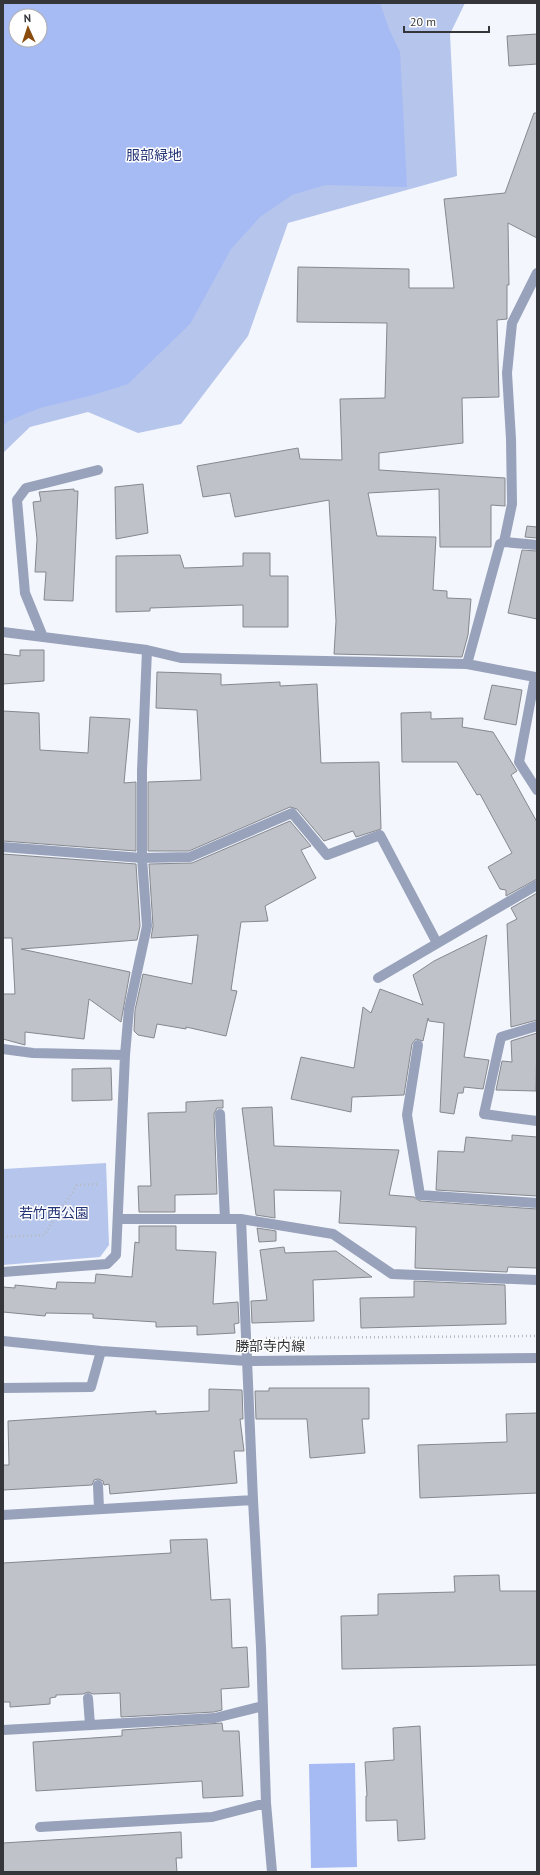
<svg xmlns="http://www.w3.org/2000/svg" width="540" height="1875" font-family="'PT Sans','Noto Sans JP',sans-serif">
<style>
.green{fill:#b6c5ec;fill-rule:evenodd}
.water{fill:#a6baf4;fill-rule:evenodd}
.building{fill:#c0c2c9;stroke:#86888f}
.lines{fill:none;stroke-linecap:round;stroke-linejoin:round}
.path{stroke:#b7babf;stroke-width:2.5;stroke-dasharray:1 3;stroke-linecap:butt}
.minor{stroke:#98a2bb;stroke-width:10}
.labels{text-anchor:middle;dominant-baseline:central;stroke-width:3;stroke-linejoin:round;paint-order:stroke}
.park-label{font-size:14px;fill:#233476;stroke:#fff}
.street-label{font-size:14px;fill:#353639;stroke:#fff}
</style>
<rect width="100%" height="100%" fill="#f3f6fc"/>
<path class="green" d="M3 3H465L450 34 457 176 288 223 248 336 181 424 138 433 88 412 30 427 3 453ZM16 16H40V40H16Z
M106 1163 109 1245 100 1257 3 1265V1169Z"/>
<path class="water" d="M3 3H380L389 29 400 52 407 187 325 185 292 195 260 217 231 249 190 324 128 384 93 395 40 408 8 421 3 426ZM16 16H40V40H16Z
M355 1763 357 1867 311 1868 309 1764Z"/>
<path class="building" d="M537 34V64L509 66 507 36Z
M534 113H537V238L508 223 509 285H507V319L497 320 499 397 462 398 463 443 379 453V470L505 478V506L491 505V547H440L439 489 368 493 377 536 436 537 433 590 447 591V598L471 599 468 635 462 657 334 654 336 621 329 500 235 517 230 493 203 497 197 466 298 448 300 459 342 460 340 399 385 398 387 323 297 322 298 267 409 269V288H454L444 199 505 193Z
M143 484 148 533 116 539 115 487Z
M74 489V491H78L73 601 44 600 46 572H35L37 539 33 502 41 501 39 492Z
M527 526 537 527V538L525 537Z
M522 550 537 551V619L508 613Z
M243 553H270V576H288V627H243V605L150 608V611L116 612V556L180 555 184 568 243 566Z
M20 650H44V681L3 684V654L20 656Z
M157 672 221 674V685L280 682V686L317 684 321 763 379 762 381 829 356 837 353 831 324 841 297 809 290 807 189 851H148V782L201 780 197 710 156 708Z
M492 685 522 690 516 725 484 719Z
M3 711 39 713 40 750 88 753 90 717 130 719 124 783 136 782V851L3 841Z
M431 712V719L463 718 462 727 493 732 517 771 511 775 537 822V879L506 896V890L500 889 488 867 512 853 480 794 477 795 457 762H402L401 713Z
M290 821 311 846 301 850 316 878 265 906 268 921 241 922 231 990 237 991 226 1036 186 1027V1029L157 1024 154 1038 138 1035 134 1031 135 1010 143 974 192 984 198 935 151 938 153 926 149 864 192 863Z
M3 854 136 864 140 926 137 940 21 949 130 972 121 1022 89 999 84 1039 25 1032V1045L3 1039V994H15L12 938H3Z
M537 893V1020L511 1027 507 924 517 919 511 908Z
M487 935 464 1057 489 1060 483 1089 464 1087 463 1093H458L454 1114 440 1112 444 1023 429 1021 428 1018 423 1041 416 1039 412 1044 404 1095 352 1097 351 1112 291 1099 301 1057 354 1068 363 1007 371 1013 380 989 423 1005 413 975 434 961Z
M537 1033 536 1091 496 1090 502 1061 512 1062 511 1041Z
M111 1068 112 1100 72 1101V1069Z
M223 1100V1108H217L214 1114 217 1194 175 1195V1212H139L138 1186H151L148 1113 186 1112V1102Z
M272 1107 274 1146 399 1150 389 1195 414 1197 420 1201 537 1209V1268L508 1267 507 1272 415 1268 416 1227 339 1223 341 1191 274 1190 275 1218 256 1215 242 1108Z
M512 1135 537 1137V1196L436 1190 438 1151 464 1152 466 1137 512 1141Z
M139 1226H176V1250L216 1252 213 1304 238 1302 239 1323 234 1324 235 1333 197 1335V1326L156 1327V1322L93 1318V1314L46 1313 45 1316 3 1312V1287L15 1288V1285L56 1289 57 1282 95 1283 96 1274 132 1277 135 1242 139 1243Z
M257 1228 276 1231V1241L259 1242Z
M284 1247 285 1253 336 1251 372 1277 313 1280 314 1321 252 1323 251 1301 267 1300 260 1250Z
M414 1281 505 1285 506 1324 361 1328 360 1298 414 1297Z
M269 1388H369V1419H362L365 1453 310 1458 307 1419H256L255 1391H269Z
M209 1389 242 1390 243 1419H240L244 1451H234L237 1483 110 1494 109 1484 104 1485 103 1481 98 1479 94 1480 92 1485 3 1490V1465H9L8 1421 156 1411V1414L209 1411Z
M537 1413V1493L420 1498 418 1445 507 1442 506 1414Z
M207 1539 211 1600 230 1599 232 1648 247 1647 249 1687 221 1689 222 1710 214 1712 121 1717 120 1693 93 1694 88 1692 83 1694 56 1695V1697L50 1698V1704L10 1707V1702H3V1563L171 1553 170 1540Z
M499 1575 500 1591H537V1665L342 1669 341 1616 378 1615V1594L455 1592 454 1576Z
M222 1723 223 1731H239L243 1796 203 1798 202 1781 36 1791 33 1742 122 1736V1730Z
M420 1726 425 1839 398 1841 397 1820 366 1821V1796H367L365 1762 394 1760 393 1728Z
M181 1832 182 1858H176L177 1872H3V1843Z"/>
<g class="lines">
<path class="path" d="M3 1237 44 1235 77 1185 100 1184
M266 1338 537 1336"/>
<path class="minor" d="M504 542 537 545
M3 632 147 650 181 658 467 664 535 677 519 762 537 790
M43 637 25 593 17 500 26 488 98 470
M467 664 500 544 504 542 512 504 511 439 507 373 512 323 537 273
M3 847 142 858 190 857 292 813 327 855 380 835 437 943
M378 978 537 885
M537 1026 501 1037 484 1114 537 1121
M418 1045 407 1115 420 1195 537 1203
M3 1049 33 1053 125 1055
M220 1114 225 1219
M119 1219H241L333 1234 392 1274 537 1280
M241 1219 253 1500 261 1647 266 1803 272 1872
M3 1272 107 1264 116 1255 125 1055 129 1009 147 926 142 858V771L147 650
M3 1341 101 1351 247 1361 537 1358
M3 1388 91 1387 101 1351
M98 1485 99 1509
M3 1515 253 1500
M88 1698 90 1725
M3 1730 215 1718 263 1706
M40 1827 212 1817 266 1803"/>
</g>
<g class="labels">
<g class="park-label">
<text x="154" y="155">服部緑地</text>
<text x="54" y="1213">若竹西公園</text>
</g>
<g class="street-label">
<text x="270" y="1346">勝部寺内線</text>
</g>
</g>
<rect width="540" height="1875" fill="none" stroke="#353639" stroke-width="8"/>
<g transform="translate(28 28) rotate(357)"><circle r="19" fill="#ffffff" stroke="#aeafb0"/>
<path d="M0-3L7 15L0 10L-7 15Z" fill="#894c0d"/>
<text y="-6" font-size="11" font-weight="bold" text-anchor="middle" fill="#353639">N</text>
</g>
<path d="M404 26v6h85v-6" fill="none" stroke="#353639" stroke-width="2"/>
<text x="410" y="26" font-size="12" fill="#353639" stroke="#ffffff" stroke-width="3" paint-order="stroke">20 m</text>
</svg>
